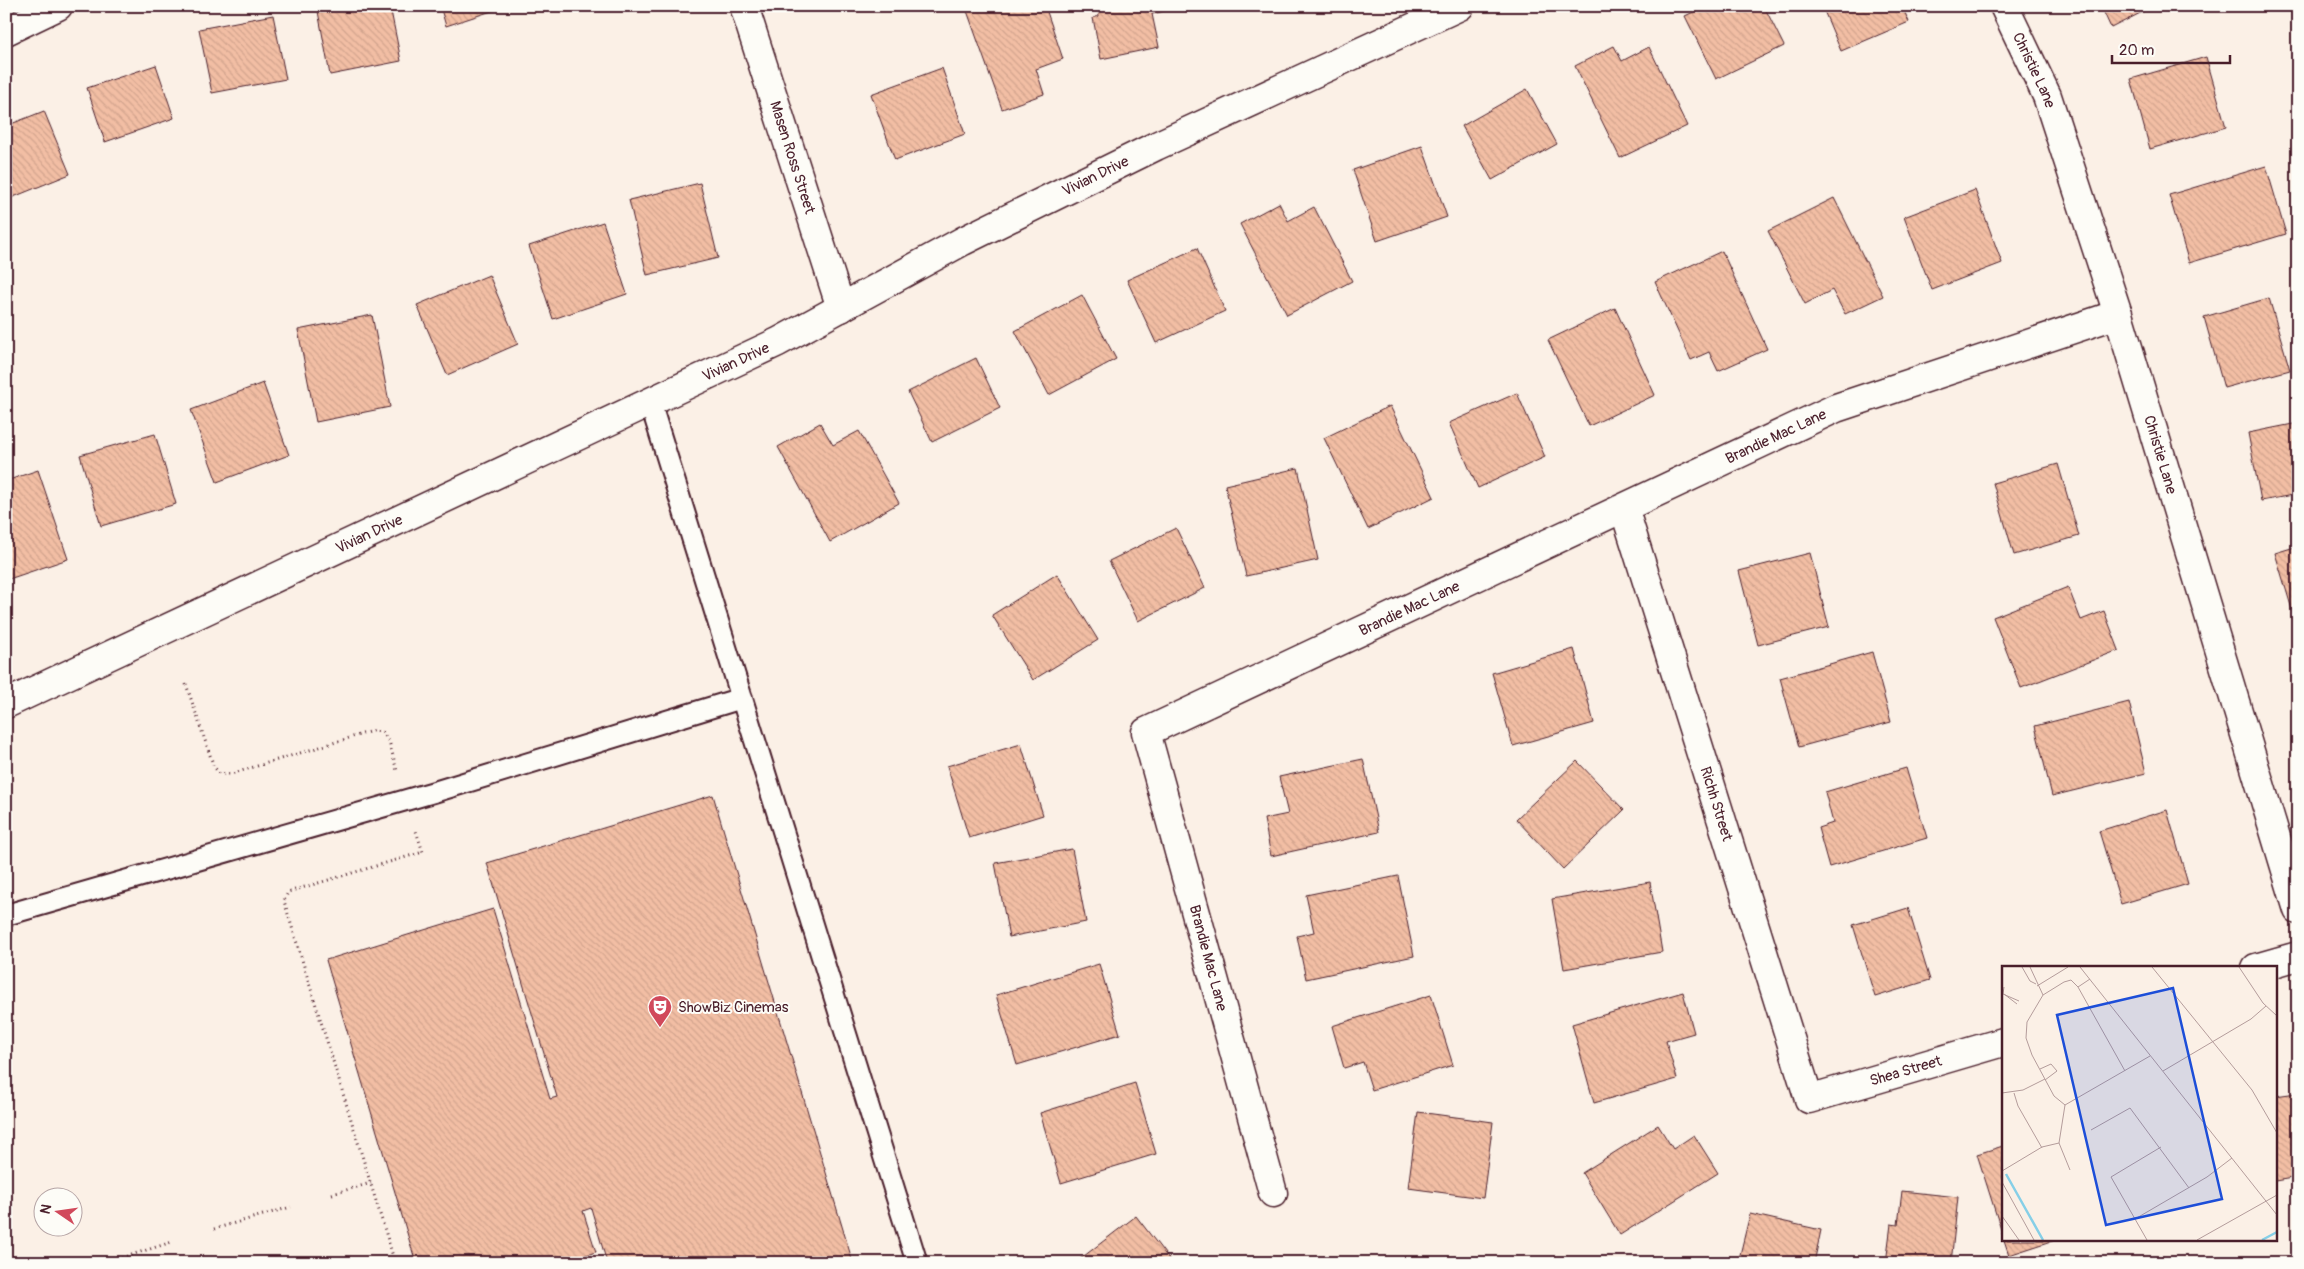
<svg xmlns="http://www.w3.org/2000/svg" width="2304" height="1269" font-family="Pangolin,sans-serif">
<style>
.building{fill:url(#building-back-hatch);stroke:#4a1f2b}
.lines{fill:none;stroke-linecap:round;stroke-linejoin:round}
.service-casing{stroke:#4a1f2b;stroke-width:24}
.minor-casing{stroke:#4a1f2b;stroke-width:31}
.path{stroke:#4a1f2b;stroke-width:3;stroke-dasharray:1 4;stroke-linecap:butt}
.service{stroke:#fdfcf7;stroke-width:20}
.minor{stroke:#fdfcf7;stroke-width:28}
.labels{text-anchor:middle;dominant-baseline:central;stroke-width:4;stroke-linejoin:round;paint-order:stroke}
.street-label{font-size:15px;fill:#4a1f2b;stroke:#fdfcf7}
.poi-label{font-size:15px;fill:#4a1f2b;stroke:#fdfcf7;text-anchor:start}
.inset-river{fill:none;stroke:#86cfe7;stroke-width:2.5}
.inset-road{fill:none;stroke:#b49c9b;stroke-width:1}
.view{fill:#1d4ed8;fill-opacity:0.15;stroke:#1d4ed8;stroke-width:2.5}
.inset-edge{fill:none;stroke:#4a1f2b;stroke-width:2.5}
</style>
<defs>
<pattern id="building-back-hatch" width="6" height="6" patternUnits="userSpaceOnUse" patternTransform="scale(1.25)"><rect width="6" height="6" fill="#f2bea4"/><path d="M-1 5l2 2M0 0l6 6M5-1l2 2" fill="none" stroke="#d1a38d"/></pattern>
</defs>
<rect width="100%" height="100%" fill="#fbf0e6"/>
<filter id="ink" filterUnits="userSpaceOnUse"><feTurbulence type="fractalNoise" baseFrequency=".02" numOctaves="2"/><feDisplacementMap in="SourceGraphic" scale="10" xChannelSelector="R" yChannelSelector="G"/><feConvolveMatrix kernelMatrix="1 2 1 2 8 2 1 2 1" color-interpolation-filters="sRGB"/></filter>
<g filter="url(#ink)">
<path class="building" d="M317 6H390L401 61 330 75Z
M440 6H507L446 26Z
M970 6H1045L1063 59 1036 69 1044 94 1002 109 966 8Z
M1097 6H1177V8L1152 14 1159 47 1101 59 1093 18 1099 16Z
M1706 6H1764L1784 46 1716 79 1685 16Z
M1822 6H1902L1909 22 1841 51Z
M2101 6H2154L2111 28Z
M273 15 286 79 212 93 199 29Z
M1614 46 1622 61 1649 47 1687 126 1620 158 1575 66Z
M2206 57 2226 127 2150 149 2131 79Z
M156 65 174 118 105 142 87 88Z
M942 68 965 134 895 160 871 94Z
M1527 89 1557 144 1492 180 1462 126Z
M44 111 70 174 6 200V126Z
M1422 146 1447 217 1377 241 1353 170Z
M2266 166 2286 234 2189 263 2169 195Z
M700 183 718 258 647 275 629 200Z
M1975 190 2002 263 1932 290 1904 217Z
M1834 198 1883 296 1845 314 1832 290 1805 304 1768 231Z
M1279 203 1288 221 1314 207 1352 281 1287 315 1240 224Z
M603 222 627 294 553 319 529 246Z
M1197 248 1225 311 1156 343 1127 280Z
M1722 251 1767 349 1718 371 1709 352 1691 360 1655 282Z
M489 275 518 344 447 375 417 305Z
M1082 295 1116 359 1049 395 1015 331Z
M2269 298 2290 370 2224 388 2204 317Z
M1615 308 1655 395 1589 426 1548 340Z
M372 315 390 407 316 422 298 330Z
M976 358 1000 408 932 442 908 392Z
M263 383 289 455 217 482 191 410Z
M1517 393 1545 457 1478 488 1449 423Z
M1390 406 1434 497 1368 529 1324 438Z
M820 423 833 445 859 431 899 503 830 542 778 447Z
M2298 423V494L2261 501 2248 433Z
M155 434 176 504 101 526 80 455Z
M2058 464 2079 536 2014 555 1993 483Z
M1298 468 1318 560 1246 576 1225 485Z
M38 470 68 559 6 580V481Z
M1176 528 1205 588 1138 621 1109 561Z
M2298 546V626H2297L2275 553Z
M1810 553 1829 627 1758 645 1739 571Z
M1057 574 1098 640 1033 680 992 615Z
M2068 587 2081 620 2104 611 2119 650 2021 688 1993 617Z
M1574 649 1594 723 1513 746 1492 673Z
M1872 652 1891 722 1799 747 1780 678Z
M2129 702 2146 773 2052 796 2035 726Z
M1021 744 1043 815 969 838 947 766Z
M1363 759 1379 832 1271 856 1264 819 1288 814 1279 777Z
M1577 761 1624 810 1563 869 1516 819Z
M1906 768 1927 838 1829 867 1818 828 1833 823 1825 792Z
M713 795 853 1263H607L591 1208 583 1211 596 1252 560 1263H416L326 960 493 909 550 1099 557 1097 487 863Z
M2167 810 2188 884 2121 904 2099 831Z
M1072 849 1086 922 1009 937 995 863Z
M1398 876 1414 956 1306 979 1297 936 1314 932 1306 895Z
M1650 882 1662 952 1564 969 1552 899Z
M1908 908 1930 980 1875 997 1853 925Z
M1099 964 1120 1034 1017 1065 996 995Z
M1683 992 1694 1033 1666 1041 1677 1079 1594 1103 1572 1024Z
M1431 995 1453 1065 1372 1090 1363 1062 1344 1068 1332 1026Z
M1135 1083 1156 1154 1061 1183 1040 1113Z
M2297 1093 2298 1177 2275 1181V1096Z
M1418 1112 1493 1122 1483 1198 1408 1188Z
M1658 1125 1673 1149 1694 1135 1718 1173 1620 1235 1582 1173Z
M2003 1146V1236L1977 1154Z
M1902 1191 1958 1197 1951 1263H1886L1891 1224 1898 1225Z
M1750 1214 1821 1230 1814 1263H1738Z
M1136 1216 1172 1263H1075Z
M2004 1240H2055L2009 1255Z"/>
<g class="lines">
<g class="service-casing">
<path id="service" d="M650 402 917 1263
M6 915 434 792 742 698"/>
</g>
<g class="minor-casing">
<g id="minor">
<path id="s1" d="M744 6 841 308"/>
<path id="s2" d="M2004 6 2047 96 2118 314 2298 910"/>
<path d="M6 31 58 6"/>
<path id="s3" d="M1624 508 1809 1099 2003 1042"/>
<path id="s4" d="M6 704 778 342 963 241 1156 146 1460 6"/>
<path d="M2256 968 2298 956"/>
<path id="s5" d="M1273 1193 1146 732 1836 408 2118 314"/>
</g>
</g>
<path class="path" d="M186 684 214 767 220 774H231L372 731 382 732 389 741 397 771
M332 1194 371 1183
M214 1229 291 1207
M112 1261 172 1242
M395 1263 284 901 288 892 423 852 415 828"/>
<use href="#service" class="service"/>
<use href="#minor" class="minor"/>
</g>
</g>
<defs>
<g id="theatre-pin" transform="scale(1.25)"><path d="M0 17L-7.5 6A9.5 9.5 0 1 1 7.5 6Z" fill="#d1495b" stroke="#fdfcf7"/><path d="M-5-5.5Q0-4 5-5.5V0Q5 5 0 6Q-5 5-5 0ZM-3.3-2.5H-1v1.5H-3.3ZM1-2.5H3.3v1.5H1ZM-2.8 1Q0 5.5 2.8 1Z" fill="#fff"/></g>
</defs>
<g fill-rule="evenodd">
<use href="#theatre-pin" x="660" y="1007"/>
</g>
<g class="labels">
<g class="street-label">
<text stroke="none"><textPath href="#s2" startOffset="71">Christie Lane</textPath></text>
<text stroke="none"><textPath href="#s1" startOffset="159">Masen Ross Street</textPath></text>
<text stroke="none"><textPath href="#s4" startOffset="1211">Vivian Drive</textPath></text>
<text stroke="none"><textPath href="#s4" startOffset="806">Vivian Drive</textPath></text>
<text stroke="none"><textPath href="#s5" startOffset="1174">Brandie Mac Lane</textPath></text>
<text stroke="none"><textPath href="#s2" startOffset="476">Christie Lane</textPath></text>
<text stroke="none"><textPath href="#s4" startOffset="401">Vivian Drive</textPath></text>
<text stroke="none"><textPath href="#s5" startOffset="769">Brandie Mac Lane</textPath></text>
<text stroke="none"><textPath href="#s3" startOffset="310">Richh Street</textPath></text>
<text transform="translate(1208 958) rotate(75)">Brandie Mac Lane</text>
<text stroke="none"><textPath href="#s3" startOffset="720">Shea Street</textPath></text>
</g>
<g class="poi-label">
<text x="678" y="1007">ShowBiz Cinemas</text>
</g>
</g>
<g transform="translate(2002 966)">
<rect width="275" height="275" fill="#fbf0e6"/>
<path class="inset-river" d="M4 208 41 274M260 274 275 266"/>
<path class="inset-road" d="M20 1 28 15 34 18M28 1 41 29M78 1 275 249M150 1 250 124 275 167M237 1 261 37 275 50M35 20 66 1M2 21 1 28 17 35M76 21 123 105M2 28 15 38M38 103 49 98 55 105 43 114M161 105 249 53 264 40M0 127 21 124 43 113M12 127 16 140 40 182M63 139 52 130 30 89 24 72 25 56 41 29 62 16 69 14 76 21 88 13M89 164 128 142 187 222M57 177 68 204M0 205 40 181 57 177 63 139 148 90M0 216 32 274M0 250 17 274M133 253 205 211 230 192M145 274 109 211 159 181M195 274 275 229"/>
<path class="view" d="M171 22 220 233 104 259 55 49Z"/>
<rect width="275" height="275" class="inset-edge"/>
</g>
<rect width="2304" height="1269" fill="none" stroke="#fdfcf7" stroke-width="25"/>
<rect x="12" y="12" width="2279" height="1244" fill="none" stroke="#4a1f2b" stroke-width="2" filter="url(#ink)"/>
<g transform="translate(58 1212) rotate(283)"><circle r="24" fill="#fdfcf7" stroke="#b5a4a5"/>
<path d="M0-4L9 19L0 12L-9 19Z" fill="#d1495b"/>
<text y="-8" font-size="14" font-weight="bold" text-anchor="middle" fill="#4a1f2b">N</text>
</g>
<path d="M2112 55v8h118v-8" fill="none" stroke="#4a1f2b" stroke-width="2.5"/>
<text x="2119" y="55" font-size="15" fill="#4a1f2b" stroke="#fdfcf7" stroke-width="4" paint-order="stroke">20 m</text>
</svg>
